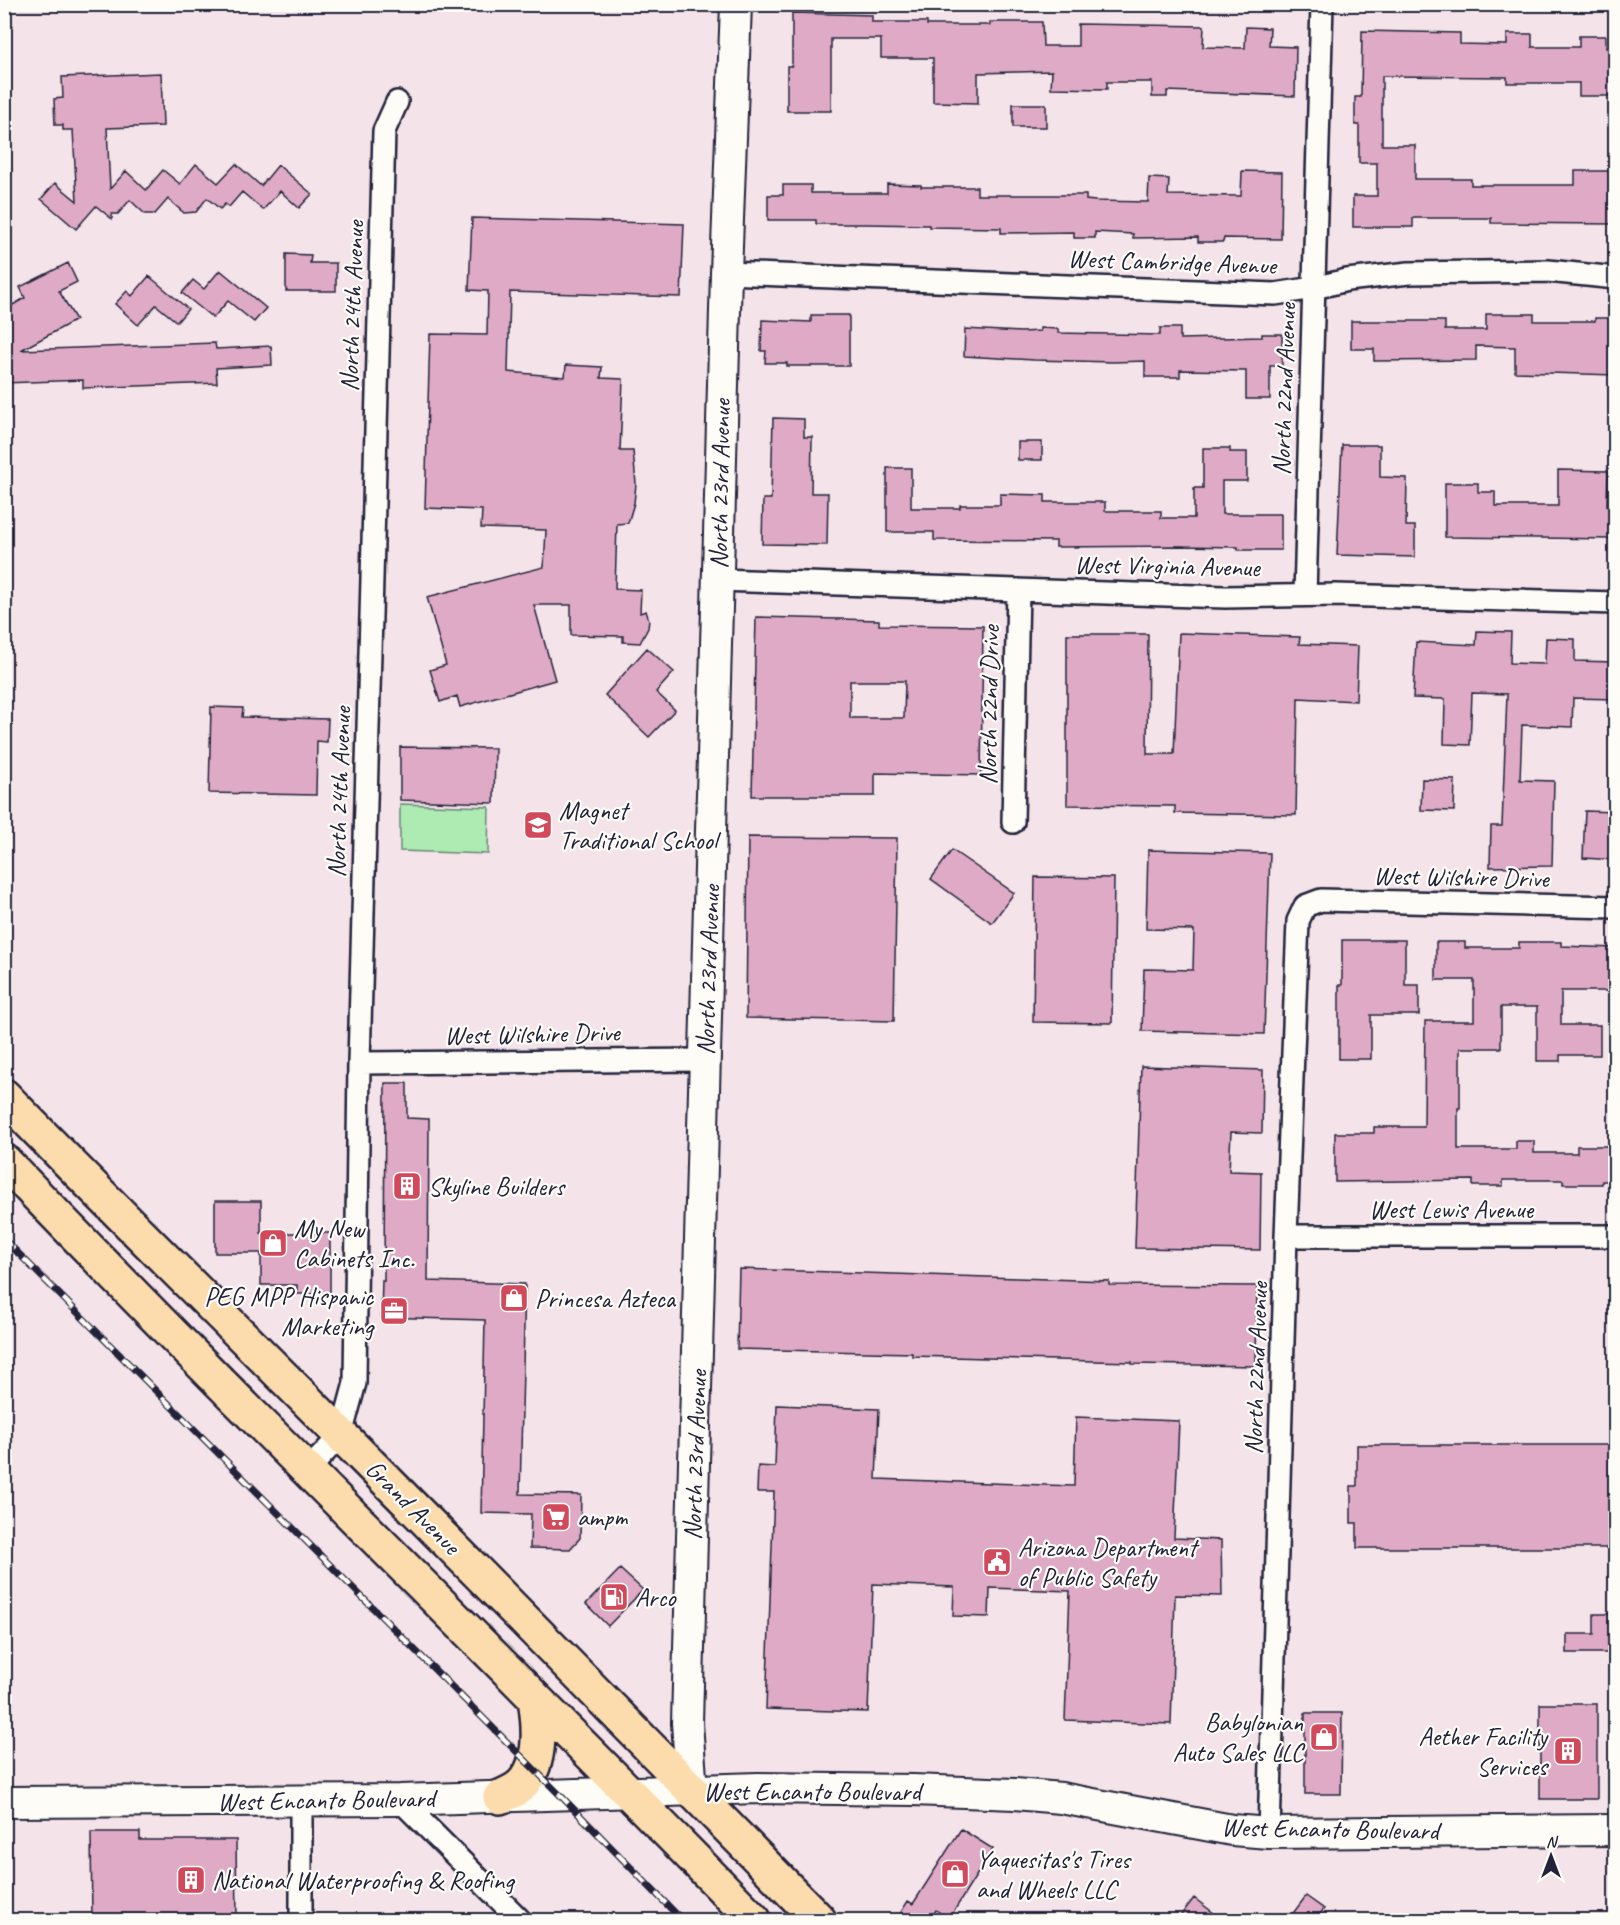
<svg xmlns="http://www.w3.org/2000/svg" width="1620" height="1925" font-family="Caveat,sans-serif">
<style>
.green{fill:#adebb2;stroke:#688676;stroke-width:1.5}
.building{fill:#dfaac5;stroke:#22223b;stroke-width:1.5;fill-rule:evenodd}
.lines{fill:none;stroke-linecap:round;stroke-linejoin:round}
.street-casing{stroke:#22223b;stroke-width:26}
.secondary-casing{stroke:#22223b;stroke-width:34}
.primary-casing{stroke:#22223b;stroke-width:38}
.street{stroke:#fdfcf7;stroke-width:21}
.secondary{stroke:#fdfcf7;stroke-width:30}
.primary{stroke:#fcdcac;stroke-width:33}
.rail-casing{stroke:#22223b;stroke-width:7}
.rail{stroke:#fdfcf7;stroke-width:4.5;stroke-dasharray:14;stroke-linecap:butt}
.labels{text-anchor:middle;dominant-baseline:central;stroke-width:4.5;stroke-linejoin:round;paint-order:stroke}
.street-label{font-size:26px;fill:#22223b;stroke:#fdfcf7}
.poi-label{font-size:26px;fill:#22223b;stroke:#fdfcf7;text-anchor:start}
</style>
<rect width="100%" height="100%" fill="#f4e3e8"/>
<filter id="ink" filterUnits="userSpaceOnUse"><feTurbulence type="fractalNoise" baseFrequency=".0167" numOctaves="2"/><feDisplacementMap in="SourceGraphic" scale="12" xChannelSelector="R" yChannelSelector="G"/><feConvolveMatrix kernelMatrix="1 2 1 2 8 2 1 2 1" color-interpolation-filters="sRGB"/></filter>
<g filter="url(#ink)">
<path class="green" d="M400 804 489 807 488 854 400 851Z"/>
<path class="building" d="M792 13 872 15V22H927V25H990V22H1042L1043 46H1078V24L1204 26 1203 47 1245 48 1246 27 1270 28 1269 46 1296 47 1295 96 1167 91V97H1152V82H1107V89L1051 88 1052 71 978 73V103L933 102V58H881V39H831V111H787V66H792Z
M1362 31 1460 33V44L1507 45V34H1532V47H1579V36H1606V48H1616V96H1579V83H1507V77L1382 76V145H1415V179H1471V185H1575V171H1616V224L1491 223V218H1413V227H1353V196H1377V163H1359V125H1355V97H1361Z
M161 73 163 126 107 128 110 189 126 171 146 190 163 170 180 184 196 164 218 183 236 164 261 186 278 165 312 194 299 208 280 191 263 210 242 192 229 207 225 204 220 209 207 198 196 212 184 213 168 199 155 214H145L130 200 118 214H112V219L96 206 76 229 41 199 55 183 77 201 73 130H63V125H55L54 99 63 98 62 77Z
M1013 104H1046V127H1013Z
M1242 171 1282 172 1281 239 1224 238 1223 242H1198V237L1133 238V234L1095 232V238H1074V232L1001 233V228L929 227V225L866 224H816V220H768V195H783V185H811V193H887V184L921 185V187H977V195H1086V200L1095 201 1148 202 1149 178 1169 179 1168 195 1241 196Z
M472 218 684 224 681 297 510 292 508 372 565 377 566 365 602 367 601 378 623 379 620 451H633L636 484 634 503 628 523 617 524 615 589 641 590 640 613 646 611 649 620 648 628 640 643 623 642V636L571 635V605H534L555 680 460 707 457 696 440 702 430 670 446 665 427 597 544 567 546 530 481 528 482 510 425 508 430 334 487 335 488 291 469 290Z
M286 254 311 255 310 263H336V291H286Z
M68 263 77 282 59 291 76 320 21 350 215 343 216 349 271 346 272 365 216 368 217 383 83 388V380L4 383V310L25 298 20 287Z
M220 270 266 308 254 322 228 301 213 318 182 293 193 280 204 289Z
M149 276 188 309 177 322 156 305 138 325 115 304 127 291 132 296Z
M1486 314H1534V321H1595V318H1615V375L1515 372V347L1476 346V360L1374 361V349H1351V321H1445V330H1486Z
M811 315H849V366H787V363H765L766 351H761L762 320 811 322Z
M1040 328 1058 329V333L1160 335V328H1180V339L1262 337V334H1282V366H1270V399H1246V371L1180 370V377H1145V361L1113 362 1034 360 964 356 965 329 1021 332 1040 331Z
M773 418 804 419V437H812L811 493H828L827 545 762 544 763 499H771Z
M1018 442H1042V460H1018Z
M1342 445H1380V477L1407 478 1406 526H1415V557L1337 555Z
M1203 448H1230V452H1247V481H1222V514H1281V550H1238V547L1179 546 1056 547V541L934 540V532H887V468H911V508H960V505H1000V494L1045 495V502H1105V511H1161V518H1194V488H1203Z
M1558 470 1608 471 1607 506H1616V539L1445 537V483H1478V492H1495V506H1558Z
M756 617 879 620V625L983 626 981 775 875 773V796H752ZM850 681H905L904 718H850Z
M1477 631 1511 632 1510 663 1545 664 1546 638 1575 639V661L1616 662V699L1573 698 1572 727 1522 725 1520 780 1554 781 1552 866 1490 867 1491 826H1502L1507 694 1472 693 1470 745 1444 744 1445 699 1413 698 1416 642 1476 645Z
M1179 633 1300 637 1299 644 1358 646 1356 701 1298 698 1296 815 1175 813V806L1067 805V634H1148L1147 754H1174Z
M647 648 674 672 656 692 675 710 649 737 605 695Z
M211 707 243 708 242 717 328 719 327 742 317 741 316 795 209 793Z
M400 747 495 748 494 803 400 800Z
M1422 779 1455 780 1454 811 1421 810Z
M1585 811 1616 812V860L1583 858Z
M748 837 897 838 894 1021 746 1018Z
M952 850 1014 893 992 923 931 879Z
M1148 850 1270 853 1264 1034 1142 1031 1144 969 1193 970 1194 930 1146 929Z
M1035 877 1114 878 1112 1023 1033 1022Z
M1342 940H1405V985H1419V1015H1371V1059H1339V985H1342Z
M1436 942H1465V948H1519V942H1561V946L1616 948V991H1561V1025H1600V1055H1560V1061H1537V1007H1501V1048H1460V1108H1458V1149H1516V1141H1534V1153H1577V1146H1616V1181H1602V1184H1563V1180H1503V1186H1473V1180L1335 1182V1133H1374V1127H1424L1425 1021H1474V980H1436Z
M1141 1066 1263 1070 1262 1133 1231 1132 1229 1171 1261 1172 1260 1250 1135 1248Z
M385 1083H407V1118L429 1119 428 1281 525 1284 520 1494 581 1495 580 1538 570 1549 530 1548 531 1514 481 1513 485 1320 381 1317 382 1280 384 1281Z
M215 1201H261V1233H330V1294H297V1285H261V1253H215Z
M739 1269 1109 1281V1285L1257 1286 1256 1366 1132 1364V1362L912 1356V1353L737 1349Z
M777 1405 879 1409 876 1479 1074 1486 1076 1417 1179 1421 1174 1538 1221 1540 1222 1596 1175 1595 1171 1724 1065 1720 1070 1591 990 1588 989 1617 953 1616 954 1587 873 1584 868 1712 766 1709 774 1492H757L758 1466 775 1467Z
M1357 1445H1610V1548H1357V1523H1351V1486H1357Z
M620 1569 643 1590 608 1626 586 1604Z
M1594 1614H1616V1653H1567V1634H1594Z
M1540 1704H1597V1799H1540Z
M1305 1713H1342L1341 1794H1305Z
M961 1829 993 1849 949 1919 936 1910 932 1916 938 1920H896L908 1901 913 1904Z
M91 1832H140V1840H236L237 1920H92Z
M1306 1896 1324 1909 1315 1920H1288Z
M1194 1898 1223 1920H1177Z"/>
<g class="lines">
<g class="street-casing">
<path id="street" d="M726 273 1275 294 1314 288 1347 280 1409 273 1548 271 1616 278
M718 580 1225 597 1336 595 1616 603
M1305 595 1322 4
M1013 822 1018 590
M359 1063 705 1060
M1286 1236H1616
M307 1471 341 1435 355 1383 359 1063 384 131 397 102
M400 1800 520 1920
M1269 1833 1286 1236 1298 921 1305 906 1321 900 1616 907
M301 1920V1801"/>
</g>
<g class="secondary-casing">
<path id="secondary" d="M692 1791 687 1723 726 273 736 4
M4 1802 400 1800 758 1788 913 1790 1015 1794 1061 1798 1232 1830 1269 1833 1616 1830"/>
</g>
<g class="primary-casing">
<path id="primary" d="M4 1096C115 1211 229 1322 341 1435 502 1596 660 1758 819 1920
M4 1161C250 1418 506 1665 754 1920
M500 1797C509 1793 518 1790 524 1782 542 1762 539 1724 535 1699"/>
</g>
<use href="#street" class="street"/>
<use href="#secondary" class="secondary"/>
<use href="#primary" class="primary"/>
<g class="rail-casing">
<path id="rail" d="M4 1239 560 1795 682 1920"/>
</g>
<use href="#rail" class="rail"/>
</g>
</g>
<defs>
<g id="school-square" transform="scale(1.5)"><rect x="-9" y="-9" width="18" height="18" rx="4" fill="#d1495b" stroke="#fdfcf7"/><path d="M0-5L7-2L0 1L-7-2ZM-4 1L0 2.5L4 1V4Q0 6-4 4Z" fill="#fff"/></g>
<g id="building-square" transform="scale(1.5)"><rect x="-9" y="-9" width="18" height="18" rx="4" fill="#d1495b" stroke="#fdfcf7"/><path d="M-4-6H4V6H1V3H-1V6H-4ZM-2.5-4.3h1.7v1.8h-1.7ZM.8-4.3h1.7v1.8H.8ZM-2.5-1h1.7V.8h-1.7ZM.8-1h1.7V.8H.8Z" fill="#fff"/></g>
<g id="shop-square" transform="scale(1.5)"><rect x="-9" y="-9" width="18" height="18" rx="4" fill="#d1495b" stroke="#fdfcf7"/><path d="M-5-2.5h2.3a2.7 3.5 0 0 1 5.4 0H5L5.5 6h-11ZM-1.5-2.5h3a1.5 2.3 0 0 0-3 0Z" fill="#fff"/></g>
<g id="office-square" transform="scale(1.5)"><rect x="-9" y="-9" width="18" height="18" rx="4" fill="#d1495b" stroke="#fdfcf7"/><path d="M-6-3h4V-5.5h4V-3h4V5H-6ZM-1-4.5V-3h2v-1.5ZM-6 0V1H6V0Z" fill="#fff"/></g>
<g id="supermarket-square" transform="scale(1.5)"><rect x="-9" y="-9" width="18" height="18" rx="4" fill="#d1495b" stroke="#fdfcf7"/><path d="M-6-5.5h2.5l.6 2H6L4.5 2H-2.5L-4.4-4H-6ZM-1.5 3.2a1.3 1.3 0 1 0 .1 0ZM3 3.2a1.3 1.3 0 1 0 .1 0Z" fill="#fff"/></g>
<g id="civic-square" transform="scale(1.5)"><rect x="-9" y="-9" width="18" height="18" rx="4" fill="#d1495b" stroke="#fdfcf7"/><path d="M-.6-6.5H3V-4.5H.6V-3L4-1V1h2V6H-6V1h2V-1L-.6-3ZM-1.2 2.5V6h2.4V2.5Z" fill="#fff"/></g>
<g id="fuel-square" transform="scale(1.5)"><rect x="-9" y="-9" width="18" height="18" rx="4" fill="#d1495b" stroke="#fdfcf7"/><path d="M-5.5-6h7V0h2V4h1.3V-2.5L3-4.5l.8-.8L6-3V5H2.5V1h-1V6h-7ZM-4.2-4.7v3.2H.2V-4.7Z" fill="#fff"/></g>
</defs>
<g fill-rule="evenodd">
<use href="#school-square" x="538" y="825"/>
<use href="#building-square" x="407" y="1186"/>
<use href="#shop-square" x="273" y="1243"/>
<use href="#shop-square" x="514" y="1298"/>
<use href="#office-square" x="394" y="1311"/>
<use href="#supermarket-square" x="556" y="1517"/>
<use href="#civic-square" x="997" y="1562"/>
<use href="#fuel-square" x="614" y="1597"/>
<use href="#shop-square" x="1324" y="1737"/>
<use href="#building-square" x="1568" y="1751"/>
<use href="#shop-square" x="955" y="1874"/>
<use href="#building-square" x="191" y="1880"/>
</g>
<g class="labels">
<g class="street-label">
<text transform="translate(1172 262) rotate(2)">West Cambridge Avenue</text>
<text transform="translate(352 306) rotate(-88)">North 24th Avenue</text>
<text transform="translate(1284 389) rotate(-88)">North 22nd Avenue</text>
<text transform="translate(720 484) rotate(-89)">North 23rd Avenue</text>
<text transform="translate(1167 566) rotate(1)">West Virginia Avenue</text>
<text transform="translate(989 705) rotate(-89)">North 22nd Drive</text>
<text transform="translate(339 792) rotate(-88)">North 24th Avenue</text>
<text transform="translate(1461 877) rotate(1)">West Wilshire Drive</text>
<text transform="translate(708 970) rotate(-88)">North 23rd Avenue</text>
<text transform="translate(532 1034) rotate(-1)">West Wilshire Drive</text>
<text x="1451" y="1209">West Lewis Avenue</text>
<text transform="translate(1256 1368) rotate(-88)">North 22nd Avenue</text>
<text transform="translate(695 1455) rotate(-88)">North 23rd Avenue</text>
<text transform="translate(413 1507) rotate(45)">Grand Avenue</text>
<text x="812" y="1791">West Encanto Boulevard</text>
<text transform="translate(326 1800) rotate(-1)">West Encanto Boulevard</text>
<text transform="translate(1330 1829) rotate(1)">West Encanto Boulevard</text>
</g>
<g class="poi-label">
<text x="559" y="810">Magnet<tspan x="559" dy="30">Traditional School</tspan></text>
<text x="428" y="1186">Skyline Builders</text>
<text x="294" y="1228">My New<tspan x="294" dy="30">Cabinets Inc.</tspan></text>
<text x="373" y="1296" text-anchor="end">PEG MPP Hispanic<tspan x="373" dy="30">Marketing</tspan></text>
<text x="535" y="1298">Princesa Azteca</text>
<text x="577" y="1517">ampm</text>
<text x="1018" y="1547">Arizona Department<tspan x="1018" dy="30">of Public Safety</tspan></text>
<text x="635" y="1597">Arco</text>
<text x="1303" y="1722" text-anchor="end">Babylonian<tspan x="1303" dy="30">Auto Sales LLC</tspan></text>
<text x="1547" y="1736" text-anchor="end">Aether Facility<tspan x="1547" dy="30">Services</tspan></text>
<text x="976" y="1859">Yaquesitas's Tires<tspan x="976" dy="30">and Wheels LLC</tspan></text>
<text x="212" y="1880">National Waterproofing &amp; Roofing</text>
</g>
</g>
<rect width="1620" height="1925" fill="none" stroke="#fdfcf7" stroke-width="24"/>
<rect x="12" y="12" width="1596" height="1901" fill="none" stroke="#22223b" stroke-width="2" filter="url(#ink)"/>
<g transform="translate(1551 1856)" stroke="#fdfcf7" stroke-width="4.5" paint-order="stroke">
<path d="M0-4.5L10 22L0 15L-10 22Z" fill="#22223b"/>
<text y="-9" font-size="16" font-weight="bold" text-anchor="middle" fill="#22223b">N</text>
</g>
</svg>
